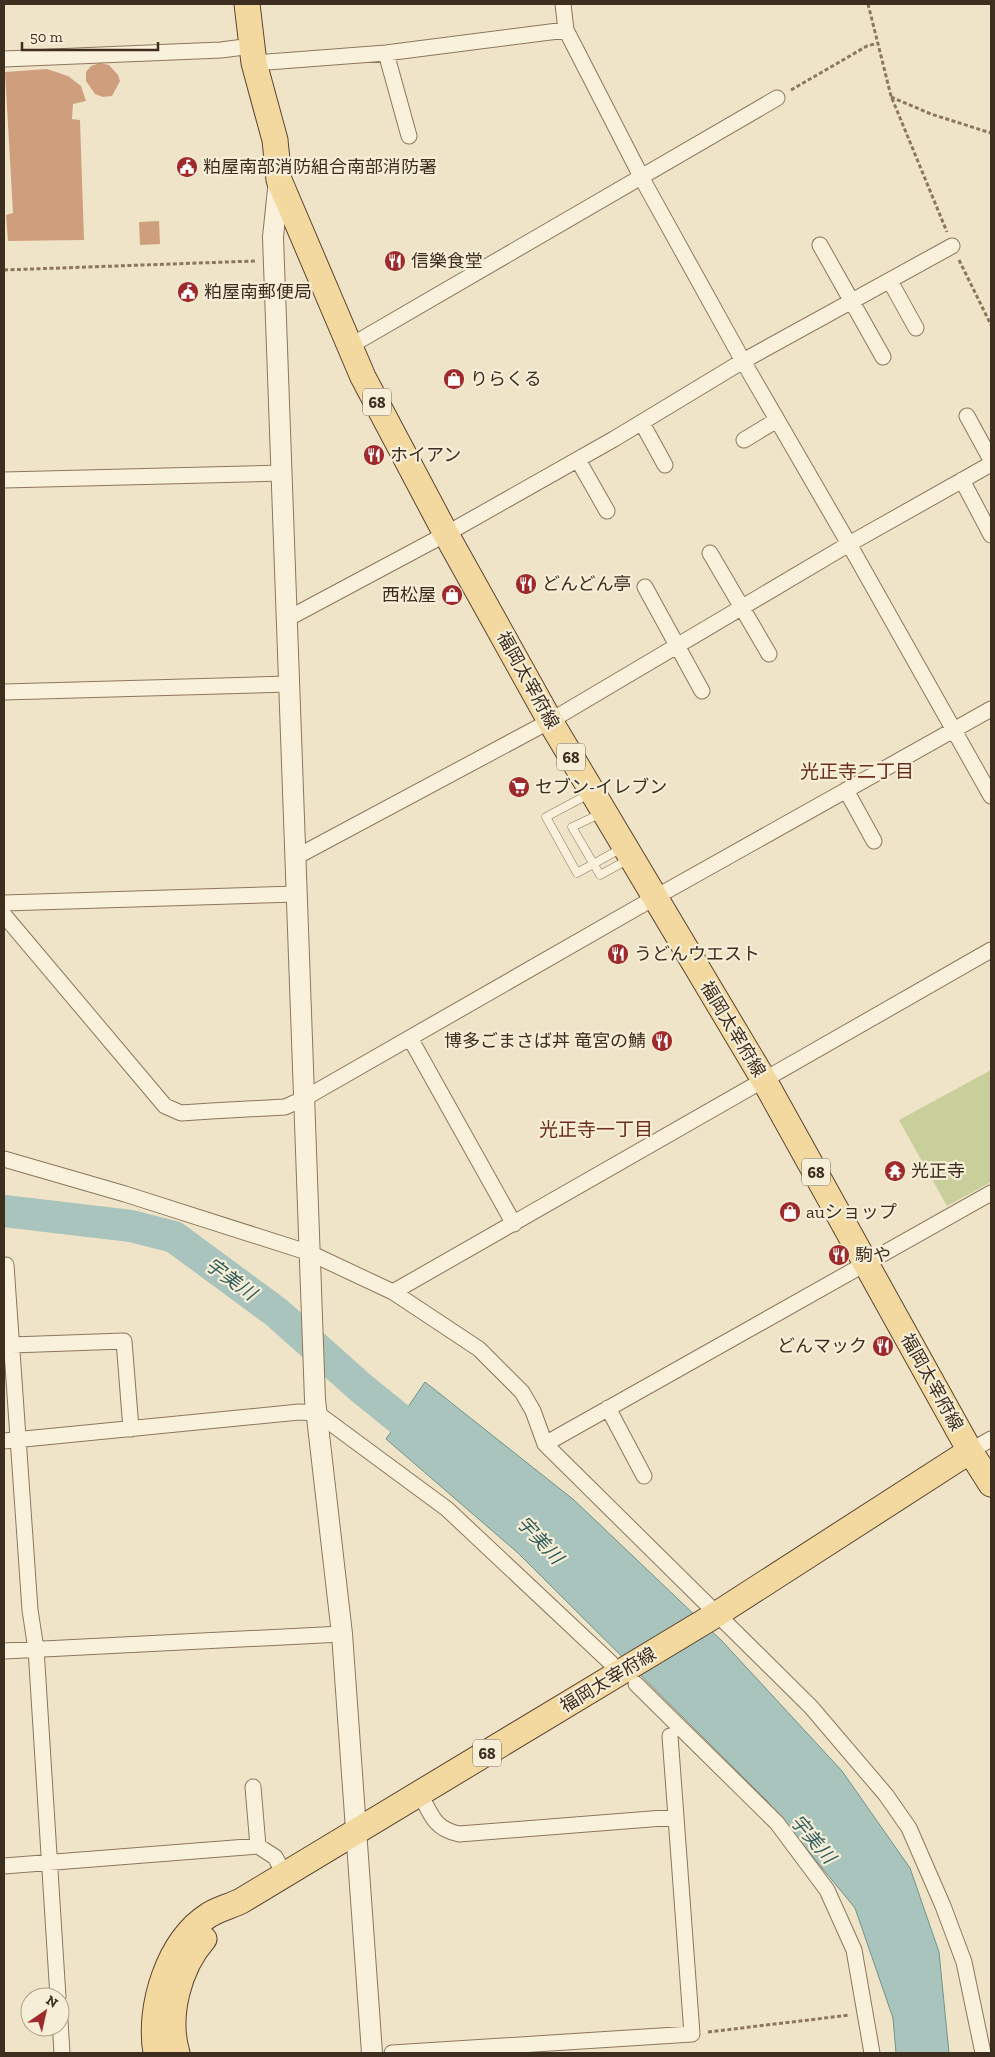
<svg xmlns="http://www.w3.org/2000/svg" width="995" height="2057" font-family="'Zilla Slab','Noto Sans JP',serif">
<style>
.green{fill:#c9cf9b}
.water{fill:#a9c4bc;stroke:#6f938a}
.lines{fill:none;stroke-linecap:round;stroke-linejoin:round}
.river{stroke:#a9c4bc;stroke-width:32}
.building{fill:#cf9f7d}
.service-casing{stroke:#8d765c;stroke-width:9}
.minor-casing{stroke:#8d765c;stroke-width:17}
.tertiary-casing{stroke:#8d765c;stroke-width:22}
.primary-casing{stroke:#5b4430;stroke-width:27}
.path{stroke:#8d765c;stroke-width:3;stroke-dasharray:4 2.5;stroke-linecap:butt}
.service{stroke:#faf1dc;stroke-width:8}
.minor{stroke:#faf1dc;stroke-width:15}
.tertiary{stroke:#faf1dc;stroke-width:20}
.primary{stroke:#f3d9a0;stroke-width:25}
.labels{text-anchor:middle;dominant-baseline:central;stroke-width:4.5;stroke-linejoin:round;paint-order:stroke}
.shield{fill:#f7eed8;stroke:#756857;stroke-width:1}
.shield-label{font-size:16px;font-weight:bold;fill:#3d2e20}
.poi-label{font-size:18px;fill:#3d2e20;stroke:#f7eed8;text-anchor:start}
.street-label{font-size:18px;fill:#3d2e20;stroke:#f7eed8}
.neighbourhood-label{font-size:19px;fill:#6b2e1e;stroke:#f7eed8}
.water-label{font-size:19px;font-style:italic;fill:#2f5d5a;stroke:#f7eed8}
</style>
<rect width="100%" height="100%" fill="#f0e4c8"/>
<path class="green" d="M991 1070V1182L947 1206 899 1120Z"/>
<path class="water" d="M425 1382 574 1500 722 1641 842 1771 910 1868 939 1952 949 2053H896L893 2018 855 1908 767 1801 518 1553 386 1439Z"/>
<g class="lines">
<path class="river" d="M4 1211 131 1226 174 1237 276 1312 360 1387 434 1447"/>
</g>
<path class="building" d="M100 63 109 65 118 75 120 81 112 96 103 97 95 94 86 81V72L91 66Z
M47 69 68 76 81 86 86 101 73 104 72 119 80 120 84 240 8 241 6 215 13 213 5 72Z
M159 221 160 244 140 245 139 222Z"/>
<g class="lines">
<g class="service-casing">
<path id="service" d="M589 794 546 817 577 873 622 848
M602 813 572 827 600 875 629 859"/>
</g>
<g class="minor-casing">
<path id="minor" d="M563 4 566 30 645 184 743 361 849 544 991 796
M386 53 409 136
M4 59 221 50 252 46
M254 63 386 53 566 30
M820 245 883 357
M890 281 916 328
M350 346 777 98
M967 416 991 460
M642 423 665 465
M744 440 777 420
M578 460 607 511
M4 480 283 473
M962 480 991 535
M710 553 769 654
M645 587 702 691
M287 619 446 534 614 439 743 361 952 246
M4 692 289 684
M846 790 874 841
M296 857 550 721 849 544 991 464
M4 903 298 894
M4 915 165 1106 181 1113 211 1111 285 1107 305 1098 654 898 991 709
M410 1038 514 1224
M4 1159 125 1194 310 1253 393 1292 479 1349 522 1392 533 1411 545 1444 811 1707 886 1795 909 1828 943 1906 964 1962 983 2053
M6 1265 30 1610 36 1649 58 1997
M393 1292 991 950
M12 1345 124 1341 131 1429
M608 1408 644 1476
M4 1441 299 1412 317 1413 447 1509 611 1663
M545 1444 991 1193
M970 1451 991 1439
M4 1651 342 1634
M636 1684 777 1823 827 1890 854 1950 872 2053
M253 1787 258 1846
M420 1794C431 1814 434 1829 459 1834L676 1817
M4 1866 258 1846 275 1857 285 1875
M60 2021 62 2053
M392 2053 692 2034 670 1736"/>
</g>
<g class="tertiary-casing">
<path id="tertiary" d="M279 180 273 237 315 1400 342 1634 372 2053"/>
</g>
<g class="primary-casing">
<path id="primary" d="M247 4 254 63 275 140 279 180 363 377 446 534 550 721 764 1080 970 1451 991 1484
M156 2053C148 2007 168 1941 209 1915 218 1909 231 1906 241 1901L717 1614 970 1451
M177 2053C166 2016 179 1967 204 1939"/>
</g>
<path class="path" d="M868 4 891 96 947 232
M791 90 867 46 878 43
M891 97 931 114 991 133
M959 260 991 325
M4 270 255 261
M708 2032 850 2015"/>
<use href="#service" class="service"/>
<use href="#minor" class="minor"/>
<use href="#tertiary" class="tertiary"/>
<use href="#primary" class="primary"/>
</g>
<defs>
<g id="civic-disc" transform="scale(1.125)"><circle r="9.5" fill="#9e2a2b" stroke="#f7eed8"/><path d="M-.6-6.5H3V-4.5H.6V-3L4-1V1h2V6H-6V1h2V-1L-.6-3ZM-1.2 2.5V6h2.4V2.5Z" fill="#fff"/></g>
<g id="restaurant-disc" transform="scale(1.125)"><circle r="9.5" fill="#9e2a2b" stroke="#f7eed8"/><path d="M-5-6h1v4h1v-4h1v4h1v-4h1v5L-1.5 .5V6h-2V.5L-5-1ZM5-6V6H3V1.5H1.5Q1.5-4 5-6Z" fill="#fff"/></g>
<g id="shop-disc" transform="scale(1.125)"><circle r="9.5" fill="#9e2a2b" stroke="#f7eed8"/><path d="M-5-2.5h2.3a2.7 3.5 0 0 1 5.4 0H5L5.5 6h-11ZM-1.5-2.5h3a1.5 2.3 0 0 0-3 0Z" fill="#fff"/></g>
<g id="supermarket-disc" transform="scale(1.125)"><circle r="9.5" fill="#9e2a2b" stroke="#f7eed8"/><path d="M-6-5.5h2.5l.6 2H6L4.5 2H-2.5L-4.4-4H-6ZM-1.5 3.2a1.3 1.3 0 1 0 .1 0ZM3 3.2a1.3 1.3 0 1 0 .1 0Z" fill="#fff"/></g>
<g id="temple-disc" transform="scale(1.125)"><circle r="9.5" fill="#9e2a2b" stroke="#f7eed8"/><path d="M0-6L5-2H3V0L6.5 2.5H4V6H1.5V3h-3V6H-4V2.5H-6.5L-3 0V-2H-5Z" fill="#fff"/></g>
</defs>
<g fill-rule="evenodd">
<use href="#civic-disc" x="187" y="167"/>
<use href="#restaurant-disc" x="395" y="261"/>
<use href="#civic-disc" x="188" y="292"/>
<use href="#shop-disc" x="454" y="379"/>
<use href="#restaurant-disc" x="374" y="455"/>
<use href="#restaurant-disc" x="526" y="584"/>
<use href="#shop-disc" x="452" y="595"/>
<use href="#supermarket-disc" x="519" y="787"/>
<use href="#restaurant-disc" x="618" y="954"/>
<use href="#restaurant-disc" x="662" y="1041"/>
<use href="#temple-disc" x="895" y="1171"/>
<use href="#shop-disc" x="790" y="1212"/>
<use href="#restaurant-disc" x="839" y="1255"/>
<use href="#restaurant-disc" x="883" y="1346"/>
</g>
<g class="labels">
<g class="shield">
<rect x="363" y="388.5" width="28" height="27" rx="4"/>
<rect x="557" y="743.5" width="28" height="27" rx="4"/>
<rect x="802" y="1158.5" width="28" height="27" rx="4"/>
<rect x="473" y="1739.5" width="28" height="27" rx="4"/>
</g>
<g class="shield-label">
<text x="377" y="402">68</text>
<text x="571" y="757">68</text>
<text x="816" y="1172">68</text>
<text x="487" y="1753">68</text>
</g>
<g class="poi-label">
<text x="203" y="167">粕屋南部消防組合南部消防署</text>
<text x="411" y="261">信樂食堂</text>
<text x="204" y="292">粕屋南郵便局</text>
<text x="470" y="379">りらくる</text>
<text x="390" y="455">ホイアン</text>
<text x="542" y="584">どんどん亭</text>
<text x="436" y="595" text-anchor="end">西松屋</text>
<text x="535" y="787">セブン-イレブン</text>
<text x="634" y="954">うどんウエスト</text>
<text x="646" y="1041" text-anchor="end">博多ごまさば丼 竜宮の鯖</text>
<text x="911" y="1171">光正寺</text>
<text x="806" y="1212">auショップ</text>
<text x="855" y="1255">駒や</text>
<text x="867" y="1346" text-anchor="end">どんマック</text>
</g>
<g class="street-label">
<text transform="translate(528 680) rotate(61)">福岡太宰府線</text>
<text transform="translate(733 1029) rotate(59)">福岡太宰府線</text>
<text transform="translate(932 1382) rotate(61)">福岡太宰府線</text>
<text transform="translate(608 1680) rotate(-31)">福岡太宰府線</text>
</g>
<g class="neighbourhood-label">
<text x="857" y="771">光正寺二丁目</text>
<text x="596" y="1129">光正寺一丁目</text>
</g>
<g class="water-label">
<text transform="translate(231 1279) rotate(36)">宇美川</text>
<text transform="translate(540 1540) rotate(47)">宇美川</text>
<text transform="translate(813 1839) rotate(49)">宇美川</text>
</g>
</g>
<rect width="995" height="2057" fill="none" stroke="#3d2e20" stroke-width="10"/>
<g transform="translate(45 2012) rotate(34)"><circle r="24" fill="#f7eed8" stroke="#ada18e"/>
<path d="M0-4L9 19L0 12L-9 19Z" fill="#9e2a2b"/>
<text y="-8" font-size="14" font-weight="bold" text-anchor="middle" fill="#3d2e20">N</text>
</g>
<path d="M22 42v8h136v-8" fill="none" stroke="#3d2e20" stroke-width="2.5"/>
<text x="30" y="42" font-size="15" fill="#3d2e20" stroke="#f7eed8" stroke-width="4" paint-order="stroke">50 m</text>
</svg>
